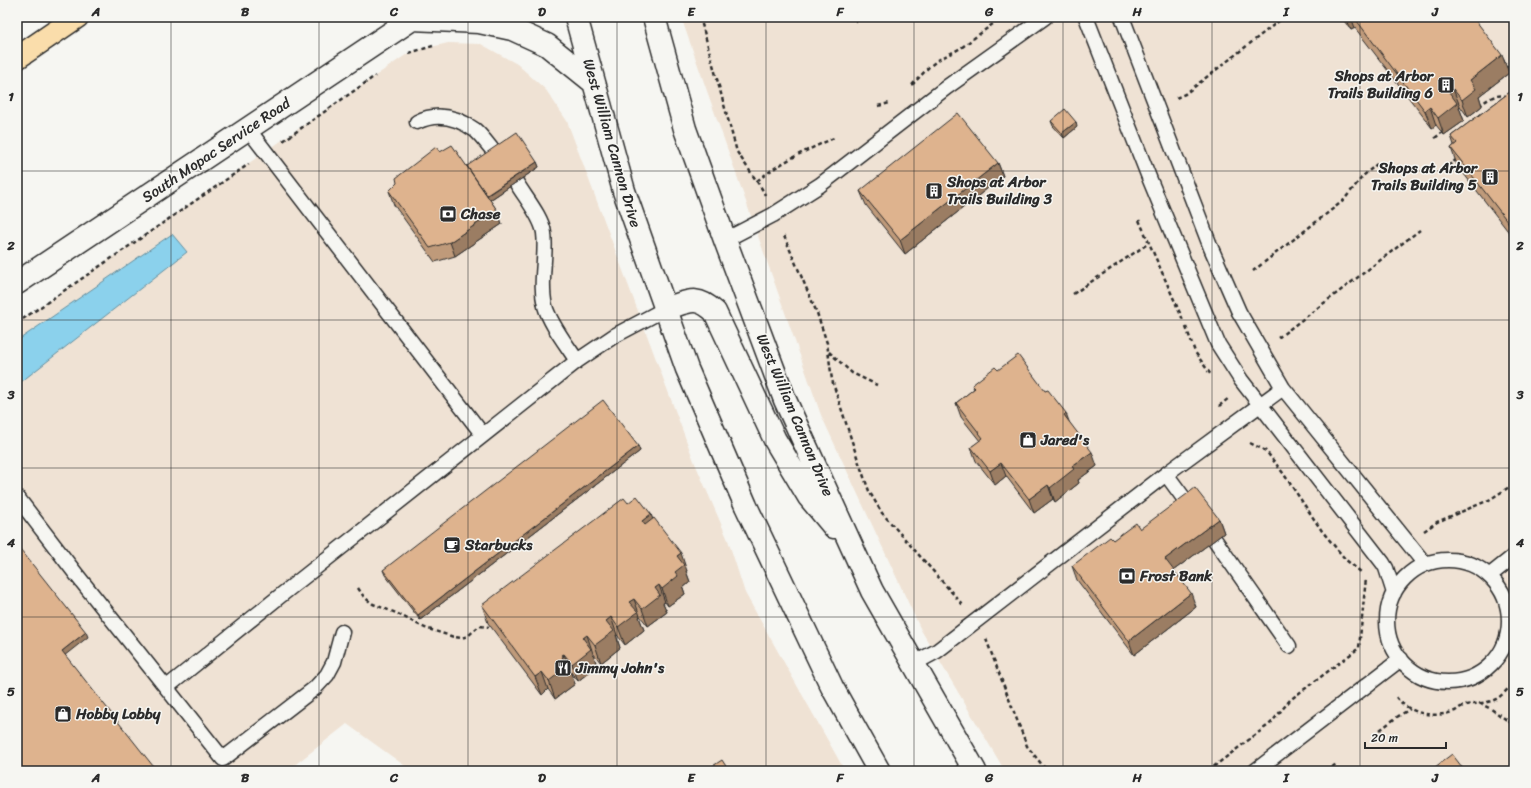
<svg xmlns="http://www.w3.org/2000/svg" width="1531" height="788" font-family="Sriracha,sans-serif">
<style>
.built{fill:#efe2d4}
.water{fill:#8bd1ec;stroke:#658f9f}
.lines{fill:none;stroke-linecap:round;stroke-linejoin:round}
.service-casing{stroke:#2b2b2b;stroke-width:17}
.secondary-casing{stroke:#2b2b2b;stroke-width:25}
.motorway-casing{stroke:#2b2b2b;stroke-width:25}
.path{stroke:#2b2b2b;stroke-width:2.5;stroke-dasharray:4 3;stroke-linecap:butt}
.service{stroke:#f6f6f2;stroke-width:14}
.secondary{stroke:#f6f6f2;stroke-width:22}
.motorway{stroke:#faddab;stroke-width:22}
.wall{fill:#bf9a7a;stroke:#2b2b2b}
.shaded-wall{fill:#9b7d63;stroke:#2b2b2b}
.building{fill:#deb38e;stroke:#2b2b2b}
.grid{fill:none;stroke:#2b2b2b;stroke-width:1;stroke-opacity:0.55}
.labels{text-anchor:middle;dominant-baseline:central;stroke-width:3;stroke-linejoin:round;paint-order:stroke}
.poi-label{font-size:15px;font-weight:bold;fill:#2b2b2b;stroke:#f6f6f2;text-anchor:start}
.street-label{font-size:15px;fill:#2b2b2b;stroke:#f6f6f2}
.neatline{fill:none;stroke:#2b2b2b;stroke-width:1.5}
.grid-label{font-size:13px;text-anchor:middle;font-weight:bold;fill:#2b2b2b}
</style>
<rect width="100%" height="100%" fill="#f6f6f2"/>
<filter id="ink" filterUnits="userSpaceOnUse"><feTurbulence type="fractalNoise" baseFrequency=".025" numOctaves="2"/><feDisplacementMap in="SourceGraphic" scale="8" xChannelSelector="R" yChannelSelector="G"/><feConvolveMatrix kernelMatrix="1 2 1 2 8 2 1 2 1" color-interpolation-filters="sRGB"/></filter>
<g filter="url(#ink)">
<path class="built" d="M681 17H1514V771H1005L921 630 821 415Z
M448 43 481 44 517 64 546 90 567 121 694 461 728 540 745 593 845 771H412L347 724 287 771H17V323L410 52Z"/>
<path class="water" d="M172 234 187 252 17 385V341Z"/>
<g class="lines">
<g class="service-casing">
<path id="service" d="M1086 17 1150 180 1218 344 1241 380 1383 563 1386 568 1394 593
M1122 17 1211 248 1239 312 1283 388 1425 564
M417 122C437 112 457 117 475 130 482 136 489 146 495 153
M248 129 483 435
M516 182C524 196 542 217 544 233 547 257 539 282 545 306 550 324 567 345 577 361
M725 240 773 215 820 185 947 87 1045 17
M1166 474 1191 508
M17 497 76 574 223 759 315 688 327 675 334 662 342 632
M1215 540 1289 646
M1387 621a61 61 0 1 1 122 0a61 61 0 1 1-122 0Z
M1489 576 1514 556
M913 664 937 651 1166 474 1283 388
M167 687 290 588 577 361 614 336 665 309
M1255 771 1401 659"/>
</g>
<g class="secondary-casing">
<path id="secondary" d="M576 17 624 191 687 369 746 506 832 687 879 771
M654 17 685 129 725 240 785 400 872 591 975 771
M412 19 479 22 512 29 547 45 593 82
M17 283 415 17
M665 309C688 302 696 294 715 312L775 440 809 497 834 527"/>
</g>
<g class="motorway-casing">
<path id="motorway" d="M17 58 77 17"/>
</g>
<path class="path" d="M700 17 737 152 762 189 765 195
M409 53 433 46
M1503 60 1514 74
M912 85 929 67 938 60 961 48 1002 17
M1176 98 1185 94 1284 17
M878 106 890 103
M1479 106C1493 95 1497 94 1514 97
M1435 138 1444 131
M283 141 375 76
M1448 166 1457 159
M757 181C780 162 807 150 834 138
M1139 220 1183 320
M784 236 817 313 827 343 832 380 858 460 869 491 882 513 963 605
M1253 271 1343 201 1363 176 1377 164
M1073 294 1149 243
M17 323 249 164
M1186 327 1195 352 1211 375
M1278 338 1420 230
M829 352 852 373 877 385
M1219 406 1229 398
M1250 443 1266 451 1283 473 1322 531 1346 560 1361 572
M1424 531 1437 522 1489 500 1514 484
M358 588 364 597 373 604 396 613 425 628 454 637 461 638 468 636 479 626 489 627
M986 639 1027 746 1047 771
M1396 697C1409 714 1435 719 1455 711 1458 709 1460 707 1463 706 1473 703 1485 704 1494 700 1501 697 1507 690 1512 684
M1479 703 1491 709 1514 725
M1380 730 1397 717 1410 709
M1208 771 1271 723 1290 700 1359 648 1366 578
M1319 771 1330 769 1336 764"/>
<use href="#service" class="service"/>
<use href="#secondary" class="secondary"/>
<use href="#motorway" class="motorway"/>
</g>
<path class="wall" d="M1341 17H1473L1509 73 1479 96 1482 106 1468 117 1460 106 1459 107 1464 121 1444 135 1436 125 1432 128 1355 28 1351 30Z
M1514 89V239L1457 165 1451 148 1454 145 1451 136Z
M1051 121 1077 127 1064 138 1053 126Z
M440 152 467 166 537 162 539 167 490 200 497 210 502 224 455 256 435 262 394 205 389 191 397 183Z
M998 163 1003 176 905 254 866 205 860 191Z
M998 370 1069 422 1097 466 1078 480 1079 483 1055 502 1053 499 1034 513 1006 476 995 485 976 461 971 447 980 441 961 417 956 403 974 389 972 385Z
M638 446 640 451 420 620 385 575 383 570Z
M651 514 652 519 687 571H686L690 582 683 588 685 594 668 606 665 602 663 603 667 612 648 626 640 616 639 617 644 630 625 645 617 635H616L620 648 601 663 593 653 597 666 578 681 570 671 575 684 555 699 548 689 542 695 488 623 482 605Z
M1219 519 1224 533 1174 570 1196 607 1134 655 1077 580 1072 566 1113 540 1140 529Z"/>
<path class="shaded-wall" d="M855 17H862L856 22Z
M1346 17H1351L1355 28 1351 30Z
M1502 55 1509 73 1479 96 1482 106 1468 117 1462 100 1470 80Z
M1453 89 1460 106 1459 107 1464 121 1444 135 1438 118 1449 92Z
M1430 107 1436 125 1432 128 1425 111Z
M1076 122 1077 127 1064 138 1062 133Z
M537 162 539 167 487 202 485 197Z
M998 163 1003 176 905 254 900 240Z
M497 210 502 224 455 256 450 242Z
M1513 217 1514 219V230L1511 225 1514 235V239L1508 222Z
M1066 413 1071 427 1064 415Z
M638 446 640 451 420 620 418 615Z
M1092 452 1097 466 1078 480 1079 483 1055 502 1050 488 1072 466Z
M1001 463 1006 476 995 485 990 471Z
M1048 485 1053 499 1034 513 1029 499Z
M651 514 657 532 648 539 642 521Z
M1219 519 1224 533 1170 573 1165 559Z
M681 553 687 571H686L690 582 683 588 685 594 668 606 662 589 675 572 677 556Z
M659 585 665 602 663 603 667 612 648 626 642 609 655 588Z
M1191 593 1196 607 1134 655 1129 641Z
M634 599 640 616 639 617 644 630 625 645 618 627 629 602Z
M611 617 617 635H616L620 648 601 663 595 645 606 621Z
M86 632 88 637 64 656 62 651Z
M587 635 597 666 578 681 572 664 583 638Z
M564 654 575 684 555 699 549 681 562 657V655Z
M542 672 548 689 542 695 535 677Z"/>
<path class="building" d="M1354 17H1473L1502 55 1470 80 1476 89 1462 100 1453 89 1449 92 1457 103 1438 118 1430 107 1425 111Z
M1514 89V218L1513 217 1508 222 1451 148 1457 143 1451 136Z
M1065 109 1076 122 1062 133 1051 121Z
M958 113 998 163 900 240 860 191Z
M517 132 537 162 487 195 467 166Z
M452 145 497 210 450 242 430 248 389 191 397 183 396 178 436 147 440 152Z
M1514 223V230L1511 225Z
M1018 355 1045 391 1048 390 1066 413 1064 415 1092 452 1072 466 1074 469 1050 488 1048 485 1029 499 1001 463 990 471 971 447 983 438 956 403 975 388 972 385 995 367 998 370Z
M603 400 638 446 418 615 383 570Z
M1195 488 1219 519 1165 559 1191 593 1129 641 1072 566 1110 537 1113 540 1136 523 1140 529Z
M637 496 651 514 642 521 645 525 654 518 681 553 677 556 684 565 675 572 678 576 662 589 659 585 655 588 660 595 642 609 634 599 629 602 638 612 618 627 611 617 606 621 614 631 595 645 587 635 583 638 591 649 572 664 564 654 562 655 564 656 562 657 568 666 549 681 542 672 535 677 482 605 624 498 628 503Z
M17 545 86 632 62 651 157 771H17Z
M1452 754 1465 771H1430Z
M722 760 729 771H705Z"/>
</g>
<path class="grid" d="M171 17V771M319 17V771M468 17V771M617 17V771M766 17V771M914 17V771M1063 17V771M1212 17V771M1360 17V771M17 171H1514M17 320H1514M17 468H1514M17 617H1514"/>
<defs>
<g id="building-square" transform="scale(0.9)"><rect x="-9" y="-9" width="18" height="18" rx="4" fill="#2b2b2b" stroke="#f6f6f2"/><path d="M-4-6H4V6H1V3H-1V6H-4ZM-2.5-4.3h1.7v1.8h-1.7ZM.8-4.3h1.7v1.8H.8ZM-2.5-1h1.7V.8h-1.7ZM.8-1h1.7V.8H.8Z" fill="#fff"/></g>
<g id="bank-square" transform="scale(0.9)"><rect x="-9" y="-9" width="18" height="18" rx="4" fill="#2b2b2b" stroke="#f6f6f2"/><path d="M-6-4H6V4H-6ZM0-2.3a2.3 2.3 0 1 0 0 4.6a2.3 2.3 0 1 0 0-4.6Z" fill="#fff"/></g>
<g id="shop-square" transform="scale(0.9)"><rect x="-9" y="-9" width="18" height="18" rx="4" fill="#2b2b2b" stroke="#f6f6f2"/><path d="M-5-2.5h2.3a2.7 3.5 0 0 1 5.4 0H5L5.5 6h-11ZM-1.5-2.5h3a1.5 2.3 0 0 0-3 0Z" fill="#fff"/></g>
<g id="cafe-square" transform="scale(0.9)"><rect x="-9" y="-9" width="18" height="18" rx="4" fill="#2b2b2b" stroke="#f6f6f2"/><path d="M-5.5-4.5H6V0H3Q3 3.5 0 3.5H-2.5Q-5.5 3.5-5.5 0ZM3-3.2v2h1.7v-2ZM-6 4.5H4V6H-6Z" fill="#fff"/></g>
<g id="restaurant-square" transform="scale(0.9)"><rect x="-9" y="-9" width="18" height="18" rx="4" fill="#2b2b2b" stroke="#f6f6f2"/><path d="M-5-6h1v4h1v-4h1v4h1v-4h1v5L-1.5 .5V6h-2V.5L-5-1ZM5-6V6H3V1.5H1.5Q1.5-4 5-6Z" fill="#fff"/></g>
</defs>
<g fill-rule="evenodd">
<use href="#building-square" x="1446" y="85"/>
<use href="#building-square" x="1490" y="177"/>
<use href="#building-square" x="934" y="191"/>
<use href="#bank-square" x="448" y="214"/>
<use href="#shop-square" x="1028" y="440"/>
<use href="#cafe-square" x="452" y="545"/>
<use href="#bank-square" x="1127" y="576"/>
<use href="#restaurant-square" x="563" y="668"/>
<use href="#shop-square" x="63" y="714"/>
</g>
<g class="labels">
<g class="poi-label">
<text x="1433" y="76" text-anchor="end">Shops at Arbor<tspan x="1433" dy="17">Trails Building 6</tspan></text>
<text x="1477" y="168" text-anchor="end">Shops at Arbor<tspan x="1477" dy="17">Trails Building 5</tspan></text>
<text x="947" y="182">Shops at Arbor<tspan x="947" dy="17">Trails Building 3</tspan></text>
<text x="461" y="214">Chase</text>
<text x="1041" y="440">Jared's</text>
<text x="465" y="545">Starbucks</text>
<text x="1140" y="576">Frost Bank</text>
<text x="576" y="668">Jimmy John's</text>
<text x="76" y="714">Hobby Lobby</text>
</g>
<g class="street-label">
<text transform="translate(612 143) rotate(74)">West William Cannon Drive</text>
<text transform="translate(216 150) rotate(-34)">South Mopac Service Road</text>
<text transform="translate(795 415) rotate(67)">West William Cannon Drive</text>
</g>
</g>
<rect width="1531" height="788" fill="none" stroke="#f6f6f2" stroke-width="44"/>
<path d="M1365 742v6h81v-6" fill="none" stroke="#2b2b2b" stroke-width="2"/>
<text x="1371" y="742" font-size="12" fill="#2b2b2b" stroke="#f6f6f2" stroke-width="3" paint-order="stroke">20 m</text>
<rect x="22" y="22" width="1487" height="744" class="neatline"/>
<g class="grid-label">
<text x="96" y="16">A</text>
<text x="245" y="16">B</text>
<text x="394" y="16">C</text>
<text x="542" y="16">D</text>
<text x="691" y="16">E</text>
<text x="840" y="16">F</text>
<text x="989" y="16">G</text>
<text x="1137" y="16">H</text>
<text x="1286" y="16">I</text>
<text x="1435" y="16">J</text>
<text x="11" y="101">1</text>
<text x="1520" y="101">1</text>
<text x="11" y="250">2</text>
<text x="1520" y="250">2</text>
<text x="11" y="399">3</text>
<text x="1520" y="399">3</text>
<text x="11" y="547">4</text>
<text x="1520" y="547">4</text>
<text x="11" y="696">5</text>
<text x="1520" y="696">5</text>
<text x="96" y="782">A</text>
<text x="245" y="782">B</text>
<text x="394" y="782">C</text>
<text x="542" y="782">D</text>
<text x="691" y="782">E</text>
<text x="840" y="782">F</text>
<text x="989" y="782">G</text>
<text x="1137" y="782">H</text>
<text x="1286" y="782">I</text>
<text x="1435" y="782">J</text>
</g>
</svg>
